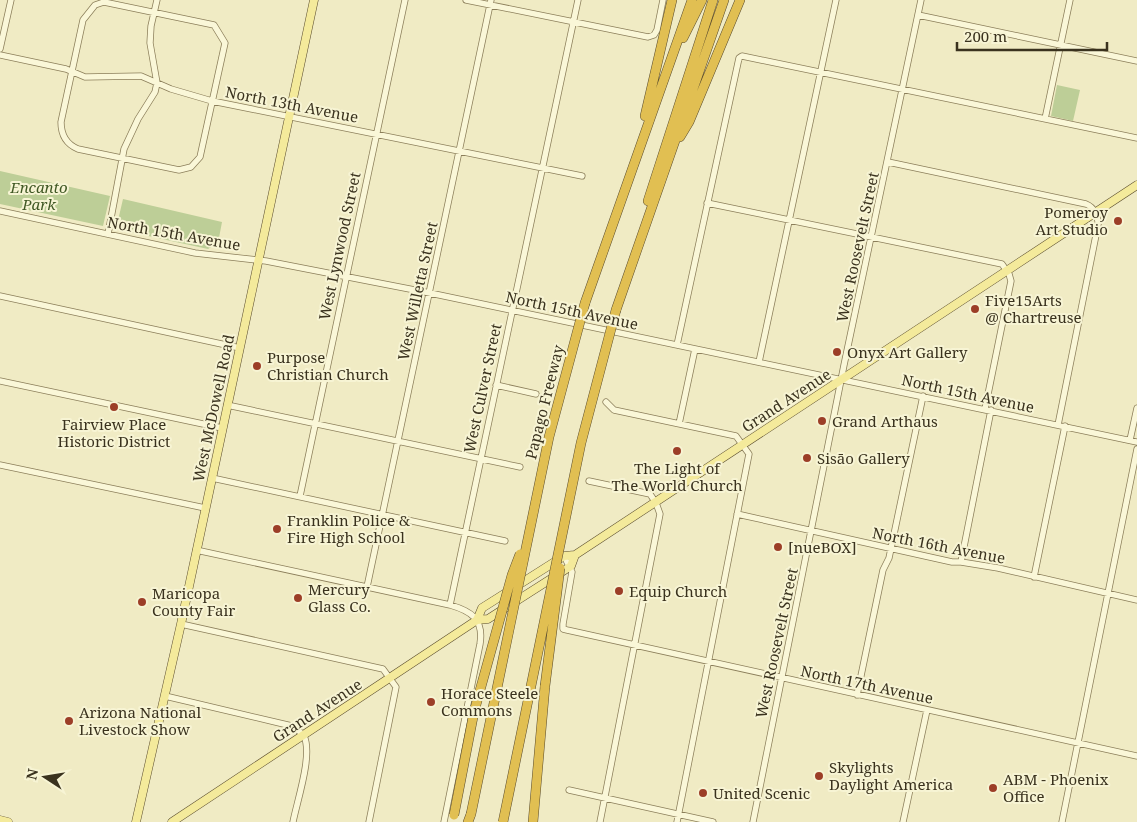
<svg xmlns="http://www.w3.org/2000/svg" width="1137" height="822" font-family="'Noto Serif',serif">
<style>
.green{fill:#bdce97}
.lines{fill:none;stroke-linecap:round;stroke-linejoin:round}
.minor-casing{stroke:#8b7e5a;stroke-width:7}
.major-casing{stroke:#594b2e;stroke-width:9}
.highway-casing{stroke:#594b2e;stroke-width:10}
.minor{stroke:#faf7d8;stroke-width:5.5}
.major{stroke:#f4ea9b;stroke-width:8}
.highway{stroke:#e1bf52;stroke-width:9}
.highway-bridge-casing{stroke:#594b2e;stroke-width:10;stroke-linecap:butt}
.highway-bridge{stroke:#e1bf52;stroke-width:9}
.poi-dot{fill:#9c3e27;stroke:#f7f4d4;stroke-width:2}
.labels{text-anchor:middle;dominant-baseline:central;stroke-width:4;stroke-linejoin:round;paint-order:stroke}
.street-label{font-size:15px;fill:#3a321e;stroke:#f7f4d4}
.park-label{font-size:15px;font-style:italic;fill:#405824;stroke:#f7f4d4}
.poi-label{font-size:15px;fill:#3a321e;stroke:#f7f4d4;text-anchor:start}
</style>
<rect width="100%" height="100%" fill="#f0ebc4"/>
<path class="green" d="M1057 85 1080 90 1073 121 1051 116Z
M0 171 110 196 103 226 0 204Z
M123 199 222 222 218 243 208 249 116 229Z"/>
<g class="lines">
<g class="minor-casing">
<path id="minor" d="M466 0 648 37 654 35 657 30 663 0
M104 2 214 25 225 43 200 157 191 167 179 170 78 149C66 144 61 135 61 122L83 20 95 5Z
M918 15 1137 61
M0 49 11 0
M0 55 66 69 85 77 141 76 171 89 212 101 582 176
M1045 119 1070 0
M888 162 1086 204C1094 207 1099 217 1098 225L1058 425
M707 203 1002 264 1009 274 1011 281 985 409
M0 211 195 253 266 261 425 292 1137 442
M108 234 124 149 138 119 155 92 157 83 150 43 151 26 157 0
M0 296 240 348
M677 345 739 58 742 56 1137 138
M759 362 836 0
M0 381 222 428
M496 385 536 394
M606 402 614 410 736 436 749 454 677 822
M227 405 520 467
M679 424 695 349
M1130 440 1137 408
M0 465 205 508
M212 478 505 541
M589 481 650 494 656 503 660 514 600 822
M300 496 405 0
M737 514 952 562H961L998 568 1137 600
M196 550 450 605C471 611 484 619 480 644L444 822
M564 556 572 572 563 624V629L567 630 1137 756
M961 562 991 410
M1034 577 1065 426
M367 587 491 0
M450 605 578 0
M181 624 383 669 396 687 369 822
M857 695 883 570 889 558 923 396
M165 696 292 726C296 729 301 732 304 736 313 755 297 801 293 822
M569 790 713 822
M753 822 844 365 921 0
M903 822 927 710
M1062 822 1137 449"/>
</g>
<g class="major-casing">
<path id="major" d="M477 620 482 608 564 556 575 555 1137 185
M0 820 8 822
M136 822 181 624 314 0
M172 822 477 620 488 619 571 566 575 555"/>
</g>
<g class="highway-casing">
<path id="highway" d="M683 38 702 0
M645 116 672 0
M680 137 689 122 740 0
M648 201 713 0
M585 303 692 0
M616 310 724 0
M468 822 471 814
M533 822 545 686"/>
</g>
<use href="#minor" class="minor"/>
<use href="#major" class="major"/>
<use href="#highway" class="highway"/>
<g class="highway-bridge-casing">
<path id="highway-bridge" d="M545 686 560 568
M471 814 549 437 585 303
M454 815 474 712 512 575 520 554
M503 822 581 443 616 310"/>
</g>
<use href="#highway-bridge" class="highway-bridge"/>
</g>
<g class="poi-dot">
<circle cx="1118" cy="221" r="5"/>
<circle cx="975" cy="309" r="5"/>
<circle cx="837" cy="352" r="5"/>
<circle cx="257" cy="366" r="5"/>
<circle cx="114" cy="407" r="5"/>
<circle cx="822" cy="421" r="5"/>
<circle cx="677" cy="451" r="5"/>
<circle cx="807" cy="458" r="5"/>
<circle cx="277" cy="529" r="5"/>
<circle cx="778" cy="547" r="5"/>
<circle cx="619" cy="591" r="5"/>
<circle cx="298" cy="598" r="5"/>
<circle cx="142" cy="602" r="5"/>
<circle cx="431" cy="702" r="5"/>
<circle cx="69" cy="721" r="5"/>
<circle cx="819" cy="776" r="5"/>
<circle cx="993" cy="788" r="5"/>
<circle cx="703" cy="793" r="5"/>
</g>
<g class="labels">
<g class="street-label">
<text transform="translate(292 104) rotate(11)">North 13th Avenue</text>
<text transform="translate(174 233) rotate(10)">North 15th Avenue</text>
<text transform="translate(339 246) rotate(-78)">West Lynwood Street</text>
<text transform="translate(857 247) rotate(-78)">West Roosevelt Street</text>
<text transform="translate(417 291) rotate(-78)">West Willetta Street</text>
<text transform="translate(572 310) rotate(12)">North 15th Avenue</text>
<text transform="translate(482 388) rotate(-78)">West Culver Street</text>
<text transform="translate(968 393) rotate(12)">North 15th Avenue</text>
<text transform="translate(786 400) rotate(-33)">Grand Avenue</text>
<text transform="translate(544 402) rotate(-76)">Papago Freeway</text>
<text transform="translate(213 408) rotate(-78)">West McDowell Road</text>
<text transform="translate(939 545) rotate(11)">North 16th Avenue</text>
<text transform="translate(776 643) rotate(-78)">West Roosevelt Street</text>
<text transform="translate(867 684) rotate(12)">North 17th Avenue</text>
<text transform="translate(317 710) rotate(-33)">Grand Avenue</text>
</g>
<g class="park-label">
<text x="39" y="187">Encanto<tspan x="39" dy="17">Park</tspan></text>
</g>
<g class="poi-label">
<text x="1108" y="212" text-anchor="end">Pomeroy<tspan x="1108" dy="17">Art Studio</tspan></text>
<text x="985" y="300">Five15Arts<tspan x="985" dy="17">@ Chartreuse</tspan></text>
<text x="847" y="352">Onyx Art Gallery</text>
<text x="267" y="357">Purpose<tspan x="267" dy="17">Christian Church</tspan></text>
<text x="832" y="421">Grand Arthaus</text>
<text x="114" y="424" text-anchor="middle">Fairview Place<tspan x="114" dy="17">Historic District</tspan></text>
<text x="817" y="458">Sisāo Gallery</text>
<text x="677" y="468" text-anchor="middle">The Light of<tspan x="677" dy="17">The World Church</tspan></text>
<text x="287" y="520">Franklin Police &amp;<tspan x="287" dy="17">Fire High School</tspan></text>
<text x="788" y="547">[nueBOX]</text>
<text x="308" y="589">Mercury<tspan x="308" dy="17">Glass Co.</tspan></text>
<text x="629" y="591">Equip Church</text>
<text x="152" y="593">Maricopa<tspan x="152" dy="17">County Fair</tspan></text>
<text x="441" y="693">Horace Steele<tspan x="441" dy="17">Commons</tspan></text>
<text x="79" y="712">Arizona National<tspan x="79" dy="17">Livestock Show</tspan></text>
<text x="829" y="767">Skylights<tspan x="829" dy="17">Daylight America</tspan></text>
<text x="1003" y="779">ABM - Phoenix<tspan x="1003" dy="17">Office</tspan></text>
<text x="713" y="793">United Scenic</text>
</g>
</g>
<g transform="translate(45 777) rotate(282)" stroke="#f7f4d4" stroke-width="4" paint-order="stroke">
<path d="M0-4L9 19L0 12L-9 19Z" fill="#3a321e"/>
<text y="-8" font-size="14" font-weight="bold" text-anchor="middle" fill="#3a321e">N</text>
</g>
<path d="M957 42v8h150v-8" fill="none" stroke="#3a321e" stroke-width="2.5"/>
<text x="964" y="42" font-size="15" fill="#3a321e" stroke="#f7f4d4" stroke-width="4" paint-order="stroke">200 m</text>
</svg>
